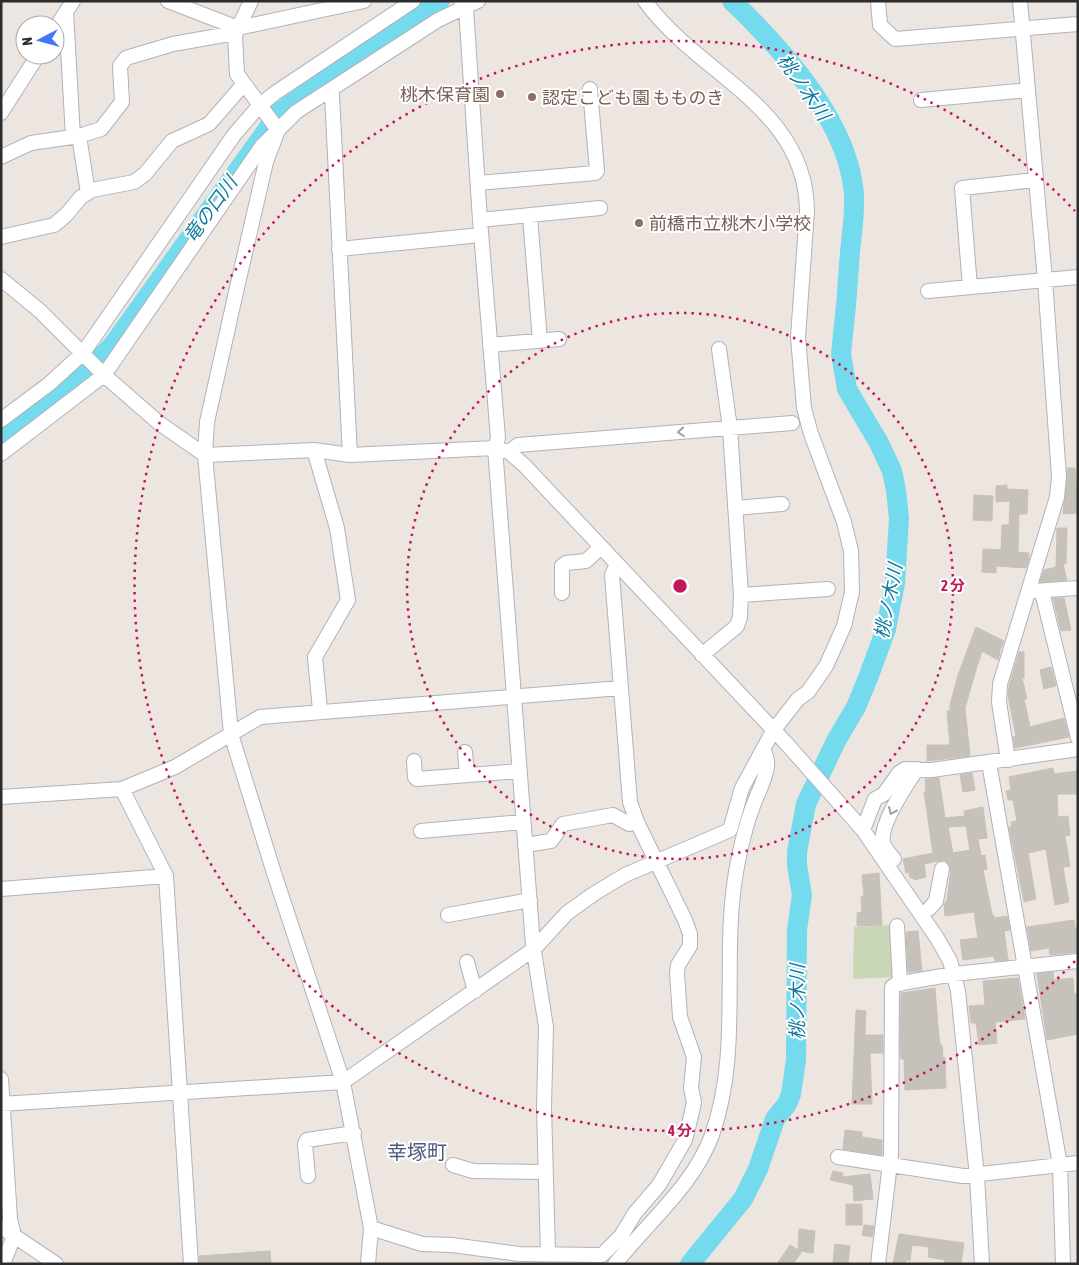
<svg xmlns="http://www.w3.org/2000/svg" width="1079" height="1265" font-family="'Asap Condensed','Noto Sans JP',sans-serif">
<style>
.cemetery{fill:#cad7b6}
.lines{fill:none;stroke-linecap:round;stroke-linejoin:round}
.river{stroke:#74daed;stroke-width:20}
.building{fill:#c6c1ba;stroke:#c9c1b8;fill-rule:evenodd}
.minor-casing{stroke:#afb3bc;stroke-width:16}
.minor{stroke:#fff;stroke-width:14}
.oneway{stroke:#a0a0a0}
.ring{fill:none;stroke:#c2185b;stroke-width:2.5;stroke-dasharray:2.5 5}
.education-dot{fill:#8d6e63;stroke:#fff;stroke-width:2}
.labels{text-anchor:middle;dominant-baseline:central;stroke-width:4;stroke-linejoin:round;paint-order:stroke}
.education-label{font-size:18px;fill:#785e54;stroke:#fff;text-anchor:start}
.water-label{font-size:19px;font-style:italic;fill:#0f7b9d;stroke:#fff}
.quarter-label{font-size:20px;fill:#4c5a7d;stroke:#fff}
.centre{fill:#c2185b;stroke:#fff;stroke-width:2.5}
.ring-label{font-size:15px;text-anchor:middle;font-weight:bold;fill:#c2185b;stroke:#fff;stroke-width:4;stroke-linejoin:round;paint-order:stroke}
</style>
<rect width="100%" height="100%" fill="#ede5df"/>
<path class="cemetery" d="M893 925 894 977 853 979 854 927Z"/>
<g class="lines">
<path class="river" d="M1 440 87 372 113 345 280 112 440 1
M690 1264 743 1199 758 1169 775 1119 787 1104 791 1094 796 1060 797 930 802 895 797 865V852L806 804 836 741 856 707 868 678 886 629 895 583 899 519 896 490 892 471 879 443 847 389 841 354C845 320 848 286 850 252 852 233 855 213 854 194 848 121 783 50 732 1"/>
</g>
<path class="building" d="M1067 468H1075L1078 513 1063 514Z
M1007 485V489L1028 490 1027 514H1019L1018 552 1029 553V559L1026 568 996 566V573L982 572 983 549 1001 550 1002 525H1009L1010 501 996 502V486Z
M974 495 993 496 992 521 973 520Z
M1057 528H1067L1066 564H1063L1067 580 1040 582 1044 570 1056 567Z
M1053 598H1064L1071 630 1061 631Z
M976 627 1004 641 999 653H1000L998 660 982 651 975 673 965 708 970 756 927 761V745H950L947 711H950V705L958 675Z
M1019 652H1024V678H1022L1027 699H1024L1030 727 1064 718 1069 737 1015 748 1013 737 1016 736 1008 696 1009 686Z
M1051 667 1056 686 1044 689 1040 670Z
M1053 768 1054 774 1077 771 1078 775V794H1057L1058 817 1068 816 1070 835 1065 836 1070 866 1063 867 1069 902 1055 905 1046 849 1028 853 1036 899 1024 902 1009 827H1012L1011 822 1017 821 1013 800H1008L1006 791 1011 790 1009 777Z
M972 773 975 790 963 792 960 775Z
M939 778 945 818 965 816 964 811 983 807 987 838 978 839 981 856 985 855 987 869 983 870 992 914 995 918 1007 916 1010 930 1004 931 1008 960 995 961 994 956 963 960 960 940 978 938 974 912 945 916 944 905 947 900 951 870 947 862 943 860 924 864 926 877 914 880V878H910L909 872 906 873 903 859 933 853 924 792H926L925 779ZM966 826 970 850 953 853 948 827Z
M879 873 882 925 857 926V913L862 912 861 896H864L862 875Z
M1074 920 1075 928H1078V952L1050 955 1049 948 1031 951 1027 927Z
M918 931 922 971 908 972 906 932Z
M1053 972 1054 980 1073 978 1074 994H1078V1034L1047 1040 1037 974Z
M1018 978 1025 1019 995 1022 997 1043 979 1045 976 1023H971L969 1006 985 1005 983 981Z
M935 988 938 1026 940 1045H942L943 1058H945L946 1088 905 1090 904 1059H901L900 1049 901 993Z
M856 1010 866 1011 865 1035H883V1053H870L872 1104H852Z
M845 1130 862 1132V1137L882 1140V1155L843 1149Z
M833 1171 843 1173 842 1177 870 1174 873 1199 854 1201 853 1185 830 1180Z
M846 1204H862V1225H846Z
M864 1225 874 1226 872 1237 862 1235Z
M799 1229 815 1231 813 1253 799 1251 801 1253 793 1264H777L790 1245 798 1250Z
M899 1234 964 1243 961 1264H944L945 1260 928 1257 929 1247 912 1245 910 1261 906 1260 905 1264H893Z
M835 1244 850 1246 848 1264 833 1262Z
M270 1251 271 1264H200L199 1256Z"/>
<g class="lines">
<g class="minor-casing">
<path id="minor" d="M168 1 238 28 364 1
M251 1 235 35 237 74 278 130 266 162 236 292 207 422 205 455 231 734 274 873 343 1082 371 1228 368 1264
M461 1 466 8 480 220 498 438 495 448 533 945 546 1027 544 1106 548 1254
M878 1 880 25 895 39 1078 24
M66 12 73 137
M55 29 73 1
M330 90 332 95 350 455
M921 100 1028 90
M1 113 38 55
M79 136 88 193
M1 157 31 143 79 136 101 129 122 102 120 66 126 58 173 44 224 35H235
M478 183 595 173 597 171 590 89
M530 216 540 341
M480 220 600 208
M1 237 54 225 66 215 81 197 92 190 134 182 145 174 172 141 209 124 243 85
M339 249 481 235
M1 279 40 311 104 375 159 423 205 455 314 450 350 455 495 448 509 452 524 465 785 742 863 830 937 938 950 961 958 991 977 1176 982 1264
M970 287 962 188 1035 180
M928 291 1078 277
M490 345 559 339
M1 420 49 384 83 353 234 135 259 106 275 93 413 1
M314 450 337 528 348 600 315 657 320 710
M509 452 518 445 792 423
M1 454 104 375 262 146 296 112 438 20 478 1
M735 508 782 504
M1033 591 1078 588
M1042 592 1078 738
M562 593V566L566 563 586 561 601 547
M741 595 828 589
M702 655 737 626 740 617 741 595 730 428 719 349
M465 752 467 775
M1008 760 999 702 1000 684 1057 497 1059 477 1045 280 1020 1
M414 761 415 777 417 779 519 771
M989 763 1060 1165 1063 1264
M1 797 122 789
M863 830 875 799 884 794 899 773 905 769 932 770 1078 749
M421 831 523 822
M525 845 551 841 563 824 613 815 629 824 637 822
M894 859C890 854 885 849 883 843 879 824 907 784 917 769
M1 889 166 876
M929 909 936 901 942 869
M448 915 530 900
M897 926 900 984
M467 962 475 991
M1 1079 10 1219 14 1236 3 1264
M1 1104 343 1082 534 949 567 913 595 893 625 875 730 830 742 788 773 731 798 699 808 692 826 666 844 626 852 592 851 551 844 522 811 434 804 408 798 337 807 211C806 107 698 75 645 1
M838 1157 963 1176 1078 1163
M453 1165 473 1171 544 1172
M308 1176 305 1144 307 1140 354 1133
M1 1227 56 1264
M371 1228 422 1244 452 1245 519 1254 602 1255 621 1236 635 1213 659 1185 685 1140 691 1116 694 1102 691 1088 694 1057 680 1017 677 973 678 965 690 946V934L685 920 637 822 630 802 612 575 617 564
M191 1264 166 876 122 789 175 767 260 717 621 688
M615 1264C648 1222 694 1185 712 1135 742 1050 721 959 736 872 740 850 745 827 753 806 758 793 765 780 767 767 768 760 766 755 763 749
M878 1264 891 1155 892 987 896 984 954 974 1078 961"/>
</g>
<use href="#minor" class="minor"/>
</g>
<defs><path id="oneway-chevron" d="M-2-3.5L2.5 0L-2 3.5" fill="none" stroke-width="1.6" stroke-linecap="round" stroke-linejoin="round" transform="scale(1.25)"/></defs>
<g class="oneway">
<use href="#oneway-chevron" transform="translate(681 432) rotate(175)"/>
<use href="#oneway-chevron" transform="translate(892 811) rotate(114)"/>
</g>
<g class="ring">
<circle cx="680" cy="586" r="273"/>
<path d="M1075 961A545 545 0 1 1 1075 211"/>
</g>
<g class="education-dot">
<circle cx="500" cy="94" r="5"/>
<circle cx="532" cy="97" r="5"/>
<circle cx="639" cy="223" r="5"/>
</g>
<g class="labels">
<g class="education-label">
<text x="490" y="94" text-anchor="end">桃木保育園</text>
<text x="542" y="97">認定こども園 もものき</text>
<text x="649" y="223">前橋市立桃木小学校</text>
</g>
<g class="water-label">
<text transform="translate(804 87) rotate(55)">桃ノ木川</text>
<text transform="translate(210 209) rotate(-54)">竜の口川</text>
<text transform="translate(888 601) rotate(-79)">桃ノ木川</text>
<text transform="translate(797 1002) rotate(-90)">桃ノ木川</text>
</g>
<g class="quarter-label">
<text x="417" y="1151">幸塚町</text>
</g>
</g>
<circle cx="680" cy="586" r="8" class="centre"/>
<g class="ring-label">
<text x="953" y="591">2 分</text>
<text x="680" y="1136">4 分</text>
</g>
<rect width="1079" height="1265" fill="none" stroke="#2c2c2c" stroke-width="5"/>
<g transform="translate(40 40) rotate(264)"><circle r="24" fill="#ffffff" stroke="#ababab"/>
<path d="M0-4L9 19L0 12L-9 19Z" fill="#4177f8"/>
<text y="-8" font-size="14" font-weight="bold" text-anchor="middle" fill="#2c2c2c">N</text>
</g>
</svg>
